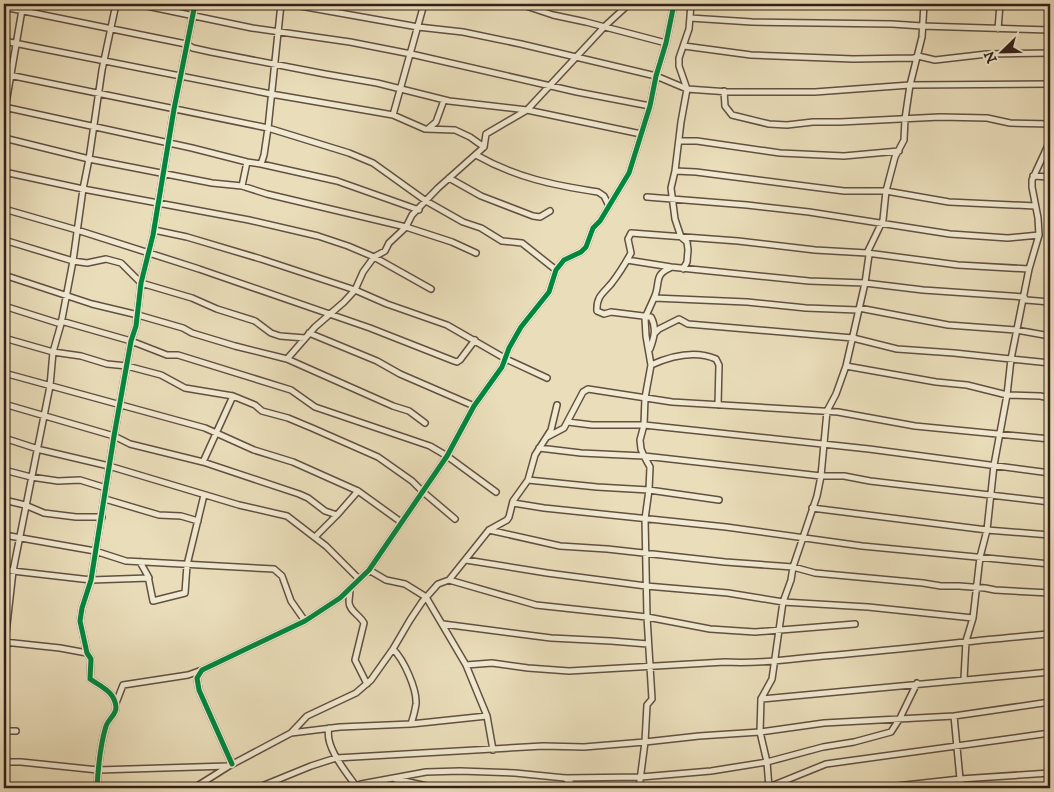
<svg xmlns="http://www.w3.org/2000/svg" width="1054" height="792" font-family="'IM FELL DW Pica',serif">
<style>
.lines{fill:none;stroke-linecap:round;stroke-linejoin:round}
.street-casing{stroke:#625041;stroke-width:8}
.street{stroke:#f1ead2;stroke-width:5}
.cycleway-casing{stroke:#f1ead2;stroke-width:8}
.cycleway{stroke:#00873e;stroke-width:5}
</style>
<rect width="100%" height="100%" fill="#eadeba"/>
<filter id="stains"><feTurbulence type="fractalNoise" baseFrequency=".004" numOctaves="4"/><feColorMatrix values="0 0 0 0 .2 0 0 0 0 .09 0 0 0 0 .02 0 0 0 .5 -.17"/></filter>
<radialGradient id="worn" r=".72"><stop offset=".6" stop-color="#630" stop-opacity="0"/><stop offset="1" stop-color="#630" stop-opacity=".3"/></radialGradient>
<g class="lines">
<g class="street-casing">
<path id="street" d="M137 4 252 28 350 42 411 54 577 92 650 106
M289 4 418 27 463 32 521 44 656 76 687 89 729 92H815L910 85 1050 84
M520 4 553 15 586 22 666 43
M4 7 186 44 193 48 211 52 325 74 377 83 449 101 527 110 641 134
M690 18 752 22 892 24 922 26 1050 30
M998 29 1000 4
M4 41 271 94 376 112 393 115 425 129 455 130 470 137 484 147
M684 46 751 55 853 59 914 58 918 56 935 60 987 54 1050 53
M4 74 268 128 349 153 373 163 426 201 463 222 481 228 502 241 522 243 556 270
M724 91 725 106 732 115 769 124 787 125 813 122H840L940 117 987 118 1010 123 1050 124
M4 107 192 148 247 162 261 164 337 181 419 210
M4 115 23 4
M393 115 424 4
M429 128 436 122 444 100
M4 138 89 159 212 183 242 186 267 194 406 227 452 242 476 253
M680 141H697L780 153 844 156 899 151
M476 155C517 178 553 185 598 192L604 196 609 206
M261 164 264 155 268 128 281 4
M675 171 696 172 844 191H886L949 202 1035 206
M4 172 83 189 249 220 318 236 348 246 374 257 431 289
M1033 176 1050 177
M449 178 481 196 533 216 540 217 550 211
M242 186 247 162
M647 197 747 205 809 212 950 234 1008 238 1039 235
M4 209 77 230 199 269 370 328 454 361 457 362 460 360 475 340
M154 230 187 237 261 259 355 290 387 304 447 325 506 359 547 378
M4 240 73 261 87 263 106 259 121 263 141 283 192 298 217 309 255 321 271 333 280 336 305 338
M627 260 671 267 809 281 865 283 923 290 1024 297 1026 300 1050 302
M683 269 687 262 688 250 687 242 681 237 675 219 671 188 675 171 681 122 687 89 679 66V58L689 29 691 4
M4 275 92 304 138 315 183 328 192 333 235 346 287 359 393 406 409 411 425 423
M654 298C661 284 653 275 670 268
M4 306 61 324
M859 308 948 325 1016 330 1050 336
M858 310 806 308 747 302 654 298 645 318 646 336 651 365 645 398 644 425 640 440 641 449 644 456 821 476H844L870 481 1050 502
M61 321 131 341 167 355H178L291 390 315 407 430 446 447 456 496 492
M309 333 377 361 400 374 474 406
M655 333 659 329 679 319 688 324 853 338 897 349 954 353 1050 363
M4 338 53 352 81 356 107 364 127 366 161 375 185 388 233 396 255 405 262 411 288 418 312 428 378 457 412 481 422 491 455 519
M650 349C654 338 657 328 651 317L611 312 604 314 597 311C596 297 603 293 611 284 618 275 625 264 631 253L628 239 631 233 738 241 815 250 867 253 958 265 1029 269
M287 359 315 327 344 302 355 290 363 272 374 257 385 251 389 243 406 227 412 215 438 188 484 147 486 134 527 110 605 26 629 4
M651 365C671 356 695 350 716 359L719 365 718 405
M846 366 936 382 967 385 1007 395 1040 396 1050 398
M4 373 205 428 254 450 293 462 358 491 401 522
M4 404 114 436 130 444 203 462 299 494 308 498 325 511 337 515
M568 422 592 425H644L869 449 1050 473
M547 437 564 428 583 392 588 389 672 402 838 412 915 426 1050 439
M4 438 41 450 109 466 239 505 287 516 326 546 359 579
M539 448 581 453 644 456 650 467 649 490 645 519 647 617 652 699 647 705 645 742
M203 462 233 396
M4 470 31 477 58 481 80 480 106 488
M528 480 597 487 649 490 719 500
M105 499 159 515 181 516 198 521
M4 500 25 505 44 513 76 517H102
M513 503 544 508 726 527 862 546 1050 564
M812 508 987 530 1050 535
M489 530 560 546 607 549 725 562 793 567 815 573 923 583 941 586H959L985 588 995 590 1050 593
M4 535 95 551 126 561 274 569 282 576 291 601 305 621
M315 537 337 515 358 491
M466 560 547 573 646 586 728 593 783 602 868 607 973 618
M140 562 148 576 153 601 185 593 187 565 204 495
M4 570 91 580 149 578
M369 570 386 580 405 584 426 597 466 665 487 716 493 750
M449 580 536 605 647 617 710 629 755 632 855 624
M350 589C350 593 349 598 349 602 349 611 360 615 364 623L355 660 367 684
M443 624 551 638 611 641 648 644
M4 642 60 648 87 653
M393 649C404 660 417 689 416 704 415 711 413 718 411 724
M466 665 492 663 528 668 569 671 725 662C758 664 790 659 823 656 899 650 974 640 1050 634
M4 667 5 642 13 571 50 386 53 352 61 324 73 261 83 189 89 159 102 70 116 4
M964 679 966 641 973 618 980 557 987 530 994 465 1007 395 1011 359 1029 269 1039 235 1038 218 1032 187V180L1050 141
M761 699 1050 672
M116 703 123 685 188 675 202 670
M954 716 960 779 963 788
M329 728C324 746 346 772 356 786
M4 731H16
M291 733 340 727 411 724 487 716
M4 762H21L98 770 228 766
M232 764 199 690 197 678 202 670 305 621 340 598 369 570 447 456 474 406 502 367 509 348 521 327 549 292 556 270 564 260 581 252 586 247 593 228 600 221 629 173 650 106 656 76 666 43 674 4
M565 778 577 788
M395 779 436 788
M769 787 826 764 1050 733
M97 788C98 768 100 746 106 726 109 717 119 714 115 702 112 691 99 685 90 679L91 659 87 653 80 621 82 608 91 580 114 436 131 341 136 326 141 283 153 235 174 109 195 4
M194 788 229 766 291 733 307 716 356 693 371 680 393 649 410 620 422 602 438 584 449 580 489 530 507 520 509 517 513 501 528 480 535 455 551 430 557 405
M257 788 311 766 336 758 543 746 584 747 645 742 699 736 760 732 824 723 954 716 1050 702
M351 788 361 784 426 772 460 771 515 773 565 778 641 777 711 771 767 762 823 747 854 742 891 732 900 718 917 683
M639 788 645 742
M769 788 767 762 760 732 761 699 772 679 783 602 791 580 793 567 817 496 821 476 827 411 836 394 846 366 865 283 869 255 867 253 883 220 886 191 895 157 904 140 905 119 910 85 922 37 924 4
M878 788 960 779 1050 773"/>
</g>
<use href="#street" class="street"/>
<g class="cycleway-casing">
<path id="cycleway" d="M232 764 199 690 197 678 202 670 305 621 340 598 369 570 447 456 474 406 502 367 509 348 521 327 549 292 556 270 564 260 581 252 586 247 593 228 600 221 629 173 650 106 656 76 666 43 674 4
M97 788C98 768 100 746 106 726 109 717 119 714 115 702 112 691 99 685 90 679L91 659 87 653 80 621 82 608 91 580 114 436 131 341 136 326 141 283 153 235 174 109 195 4"/>
</g>
<use href="#cycleway" class="cycleway"/>
</g>
<rect width="1054" height="792" fill="none" stroke="#eadeba" stroke-width="20"/>
<rect x="5" y="5" width="1044" height="782" fill="none" stroke="#352019" stroke-width="2.5"/>
<rect x="10" y="10" width="1034" height="772" fill="none" stroke="#352019"/>
<g transform="translate(1002 52) rotate(247)" stroke="#f1ead2" stroke-width="4" paint-order="stroke">
<path d="M0-4L9 19L0 12L-9 19Z" fill="#352019"/>
<text y="-8" font-size="14" font-weight="bold" text-anchor="middle" fill="#352019">N</text>
</g>
<rect width="100%" height="100%" filter="url(#stains)"/>
<rect width="100%" height="100%" fill="url(#worn)"/>
</svg>
